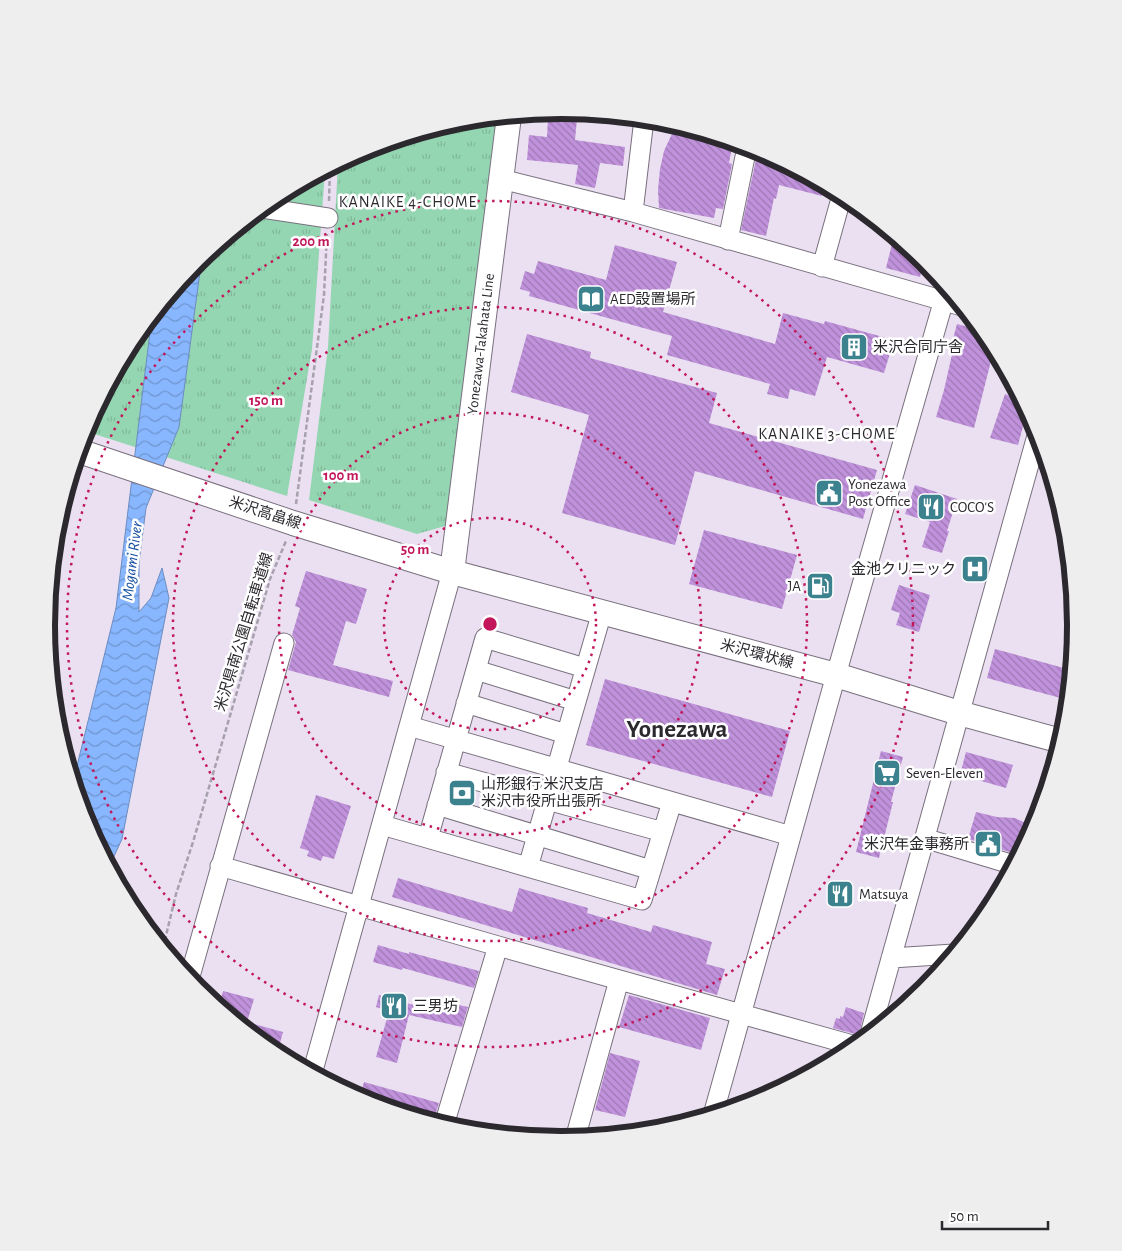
<svg xmlns="http://www.w3.org/2000/svg" width="1122" height="1251" font-family="'Alegreya Sans','Noto Sans JP',sans-serif">
<style>
.grass{fill:url(#grass-tufts)}
.water{fill:url(#water-waves);stroke:#6c8cc0}
.building{fill:url(#building-back-hatch)}
.lines{fill:none;stroke-linecap:round;stroke-linejoin:round}
.minor-casing{stroke:#79707e;stroke-width:21}
.major-casing{stroke:#79707e;stroke-width:26}
.path{stroke:#a7a0ad;stroke-width:2.5;stroke-dasharray:5 2.5;stroke-linecap:butt}
.minor{stroke:#fff;stroke-width:19}
.major{stroke:#fff;stroke-width:24}
.ring{fill:none;stroke:#c2185b;stroke-width:2.5;stroke-dasharray:2.5 5}
.labels{text-anchor:middle;dominant-baseline:central;stroke-width:5;stroke-linejoin:round;paint-order:stroke}
.poi-label{font-size:15px;fill:#2b282e;stroke:#fff;text-anchor:start}
.street-label{font-size:15px;fill:#2b282e;stroke:#fff}
.neighbourhood-label{font-size:16px;letter-spacing:1px;fill:#2b282e;stroke:#fff}
.water-label{font-size:16px;font-style:italic;fill:#164fa1;stroke:#fff}
.town-label{font-size:25px;font-weight:bold;fill:#2b282e;stroke:#fff}
.rim{fill:none;stroke:#2b282e;stroke-width:6}
.centre{fill:#c2185b;stroke:#fff;stroke-width:2.5}
.ring-label{font-size:15px;text-anchor:middle;font-weight:bold;fill:#c2185b;stroke:#fff;stroke-width:5;stroke-linejoin:round;paint-order:stroke}
</style>
<defs>
<pattern id="grass-tufts" width="24" height="20" patternUnits="userSpaceOnUse" patternTransform="scale(1.25)"><rect width="24" height="20" fill="#94d6b2"/><path d="M3 7l-1-3M5 7V3M7 7l1-3M15 17l-1-3M17 17v-4M19 17l1-3" fill="none" stroke="#80b899"/></pattern>
<pattern id="water-waves" width="16" height="10" patternUnits="userSpaceOnUse" patternTransform="scale(1.25)"><rect width="16" height="10" fill="#88b7ff"/><path d="M0 5q4-4 8 0t8 0" fill="none" stroke="#6f95cf"/></pattern>
<pattern id="building-back-hatch" width="6" height="6" patternUnits="userSpaceOnUse" patternTransform="scale(1.25)"><rect width="6" height="6" fill="#c192dc"/><path d="M-1 5l2 2M0 0l6 6M5-1l2 2" fill="none" stroke="#9d77b3"/></pattern>
</defs>
<rect width="100%" height="100%" fill="#eae0f1"/>
<path class="grass" d="M499 117 452 524 417 534 309 500 328 347 338 164 364 150 461 121Z
M325 171 312 349 287 496 85 431 133 339 197 261 275 197Z"/>
<path class="water" d="M202 257 179 427 146 508 139 562V612L151 598 162 568 169 598 122 839 109 867 85 822 73 782 116 608 152 316Z"/>
<path class="building" d="M548 117 577 119 575 140 625 147 623 166 600 163 595 188 575 184 578 165 527 160 529 135 547 137Z
M676 125 733 142 729 163 732 164 723 209 716 208 714 218 659 208 658 190 660 169 664 151Z
M758 150 825 186 822 196 779 185 776 199 774 198 766 236 741 230Z
M894 236 924 261 920 277 886 268Z
M615 245 677 262 663 312 775 344 783 313 824 324 825 321 894 340 884 373 827 357 815 396 790 389 788 399 767 394 770 384 667 355 672 336 529 296 530 292 520 289 525 271 534 274 538 261 606 280Z
M957 324 982 331 989 340 996 353 994 362 991 361 974 428 936 417 944 390 953 350H950Z
M527 334 591 352 590 358 717 393 709 423 877 470 863 519 695 471 675 545 562 513 589 415 511 392Z
M1005 394 1021 400 1033 422 1025 419 1018 445 990 438Z
M915 485 957 499 947 531H949L942 553 922 547 930 522 905 514Z
M704 530 797 555 782 609 689 584Z
M306 571 367 589 356 624 346 621 333 665 393 681 389 697 288 670 296 642 292 635 300 608 295 606Z
M899 585 930 595 919 632 896 625 900 613 891 610Z
M995 649 1071 670 1068 700 987 678Z
M605 679 790 731 772 797 586 745Z
M881 751 903 757 891 802H893L879 858 856 852Z
M966 752 1013 765 1006 788 960 775Z
M316 795 351 806 334 859 323 856 321 861 307 856 309 851 300 848Z
M976 812 997 817 1015 818 1034 827 1019 855 968 839Z
M398 878 512 912 519 888 588 908 587 913 651 932 653 925 712 942 706 964 725 969 717 995 392 897Z
M378 945 409 954V952L479 971 474 988 403 968 402 970 373 962Z
M223 991 254 999 247 1022 283 1032 277 1054 219 1007Z
M379 995 431 1010 433 999 468 1007 462 1027 409 1015 397 1063 376 1057 389 1011 376 1007Z
M629 995 710 1018 701 1050 619 1027Z
M846 1007 864 1013 859 1035 833 1028 836 1018 840 1019V1016L843 1017Z
M610 1053 640 1061 625 1117 595 1110Z
M364 1082 439 1103 433 1122 359 1099Z"/>
<g class="lines">
<g class="minor-casing">
<path id="minor" d="M501 179 633 212 962 306
M262 208 328 218
M633 212 644 119
M728 240 747 147
M822 267 842 195
M476 670 576 701
M466 703 566 734
M409 726 791 836
M446 772 663 832
M437 805 651 870
M382 825 642 900 672 802
M428 838 485 638 585 668
M924 838 1014 865
M220 866 498 946 856 1046
M528 867 602 612
M891 958 954 954
M189 980 284 643
M870 1034 1038 432
M312 1074 452 572
M713 1115 836 675 947 289
M444 1125 498 946
M575 1139 619 980"/>
</g>
<g class="major-casing">
<path id="major" d="M79 451 293 523 452 572 836 675 959 713 1061 741
M452 572 509 116"/>
</g>
<path class="path" d="M329 201 330 168
M296 504 324 295 327 234
M163 948 176 894 193 842 270 579 286 541"/>
<use href="#minor" class="minor"/>
<use href="#major" class="major"/>
</g>
<g class="ring">
<circle cx="490" cy="624" r="106"/>
<circle cx="490" cy="624" r="211"/>
<circle cx="490" cy="624" r="317"/>
<circle cx="490" cy="624" r="423"/>
</g>
<defs>
<g id="library-square" transform="scale(1.4375)"><rect x="-9" y="-9" width="18" height="18" rx="4" fill="#3c818e" stroke="#fff"/><path d="M-6-4Q-3-5.5-.7-3.5V5Q-3 3-6 4ZM6-4Q3-5.5 .7-3.5V5Q3 3 6 4Z" fill="#fff"/></g>
<g id="building-square" transform="scale(1.4375)"><rect x="-9" y="-9" width="18" height="18" rx="4" fill="#3c818e" stroke="#fff"/><path d="M-4-6H4V6H1V3H-1V6H-4ZM-2.5-4.3h1.7v1.8h-1.7ZM.8-4.3h1.7v1.8H.8ZM-2.5-1h1.7V.8h-1.7ZM.8-1h1.7V.8H.8Z" fill="#fff"/></g>
<g id="civic-square" transform="scale(1.4375)"><rect x="-9" y="-9" width="18" height="18" rx="4" fill="#3c818e" stroke="#fff"/><path d="M-.6-6.5H3V-4.5H.6V-3L4-1V1h2V6H-6V1h2V-1L-.6-3ZM-1.2 2.5V6h2.4V2.5Z" fill="#fff"/></g>
<g id="restaurant-square" transform="scale(1.4375)"><rect x="-9" y="-9" width="18" height="18" rx="4" fill="#3c818e" stroke="#fff"/><path d="M-5-6h1v4h1v-4h1v4h1v-4h1v5L-1.5 .5V6h-2V.5L-5-1ZM5-6V6H3V1.5H1.5Q1.5-4 5-6Z" fill="#fff"/></g>
<g id="hospital-square" transform="scale(1.4375)"><rect x="-9" y="-9" width="18" height="18" rx="4" fill="#3c818e" stroke="#fff"/><path d="M-5-5h3v3.5h4V-5h3V5h-3V1.5h-4V5h-3Z" fill="#fff"/></g>
<g id="fuel-square" transform="scale(1.4375)"><rect x="-9" y="-9" width="18" height="18" rx="4" fill="#3c818e" stroke="#fff"/><path d="M-5.5-6h7V0h2V4h1.3V-2.5L3-4.5l.8-.8L6-3V5H2.5V1h-1V6h-7ZM-4.2-4.7v3.2H.2V-4.7Z" fill="#fff"/></g>
<g id="supermarket-square" transform="scale(1.4375)"><rect x="-9" y="-9" width="18" height="18" rx="4" fill="#3c818e" stroke="#fff"/><path d="M-6-5.5h2.5l.6 2H6L4.5 2H-2.5L-4.4-4H-6ZM-1.5 3.2a1.3 1.3 0 1 0 .1 0ZM3 3.2a1.3 1.3 0 1 0 .1 0Z" fill="#fff"/></g>
<g id="bank-square" transform="scale(1.4375)"><rect x="-9" y="-9" width="18" height="18" rx="4" fill="#3c818e" stroke="#fff"/><path d="M-6-4H6V4H-6ZM0-2.3a2.3 2.3 0 1 0 0 4.6a2.3 2.3 0 1 0 0-4.6Z" fill="#fff"/></g>
</defs>
<g fill-rule="evenodd">
<use href="#library-square" x="591" y="299"/>
<use href="#building-square" x="854" y="347"/>
<use href="#civic-square" x="829" y="493"/>
<use href="#restaurant-square" x="931" y="507"/>
<use href="#hospital-square" x="975" y="569"/>
<use href="#fuel-square" x="820" y="586"/>
<use href="#supermarket-square" x="887" y="773"/>
<use href="#bank-square" x="462" y="793"/>
<use href="#civic-square" x="988" y="844"/>
<use href="#restaurant-square" x="840" y="894"/>
<use href="#restaurant-square" x="394" y="1006"/>
</g>
<g class="labels">
<g class="poi-label">
<text x="610" y="299">AED設置場所</text>
<text x="873" y="347">米沢合同庁舎</text>
<text x="848" y="484">Yonezawa<tspan x="848" dy="17">Post Office</tspan></text>
<text x="950" y="507">COCO'S</text>
<text x="956" y="569" text-anchor="end">金池クリニック</text>
<text x="801" y="586" text-anchor="end">JA</text>
<text x="906" y="773">Seven-Eleven</text>
<text x="481" y="784">山形銀行 米沢支店<tspan x="481" dy="17">米沢市役所出張所</tspan></text>
<text x="969" y="844" text-anchor="end">米沢年金事務所</text>
<text x="859" y="894">Matsuya</text>
<text x="413" y="1006">三男坊</text>
</g>
<g class="street-label">
<text transform="translate(481 344) rotate(-83)">Yonezawa-Takahata Line</text>
<text transform="translate(265 513) rotate(18)">米沢高畠線</text>
<text transform="translate(244 632) rotate(-73)">米沢県南公園自転車道線</text>
<text transform="translate(757 654) rotate(15)">米沢環状線</text>
</g>
<g class="neighbourhood-label">
<text x="408" y="202">KANAIKE 4-CHOME</text>
<text x="827" y="434">KANAIKE 3-CHOME</text>
</g>
<g class="water-label">
<text transform="translate(132 561) rotate(-83)">Mogami River</text>
</g>
<g class="town-label">
<text x="677" y="729">Yonezawa</text>
</g>
</g>
<path d="M0 0H1122V1251H0ZM55 625a506 506 0 1 1 1012 0a506 506 0 1 1-1012 0Z" fill="#eee" fill-rule="evenodd"/>
<path class="rim" d="M55 625a506 506 0 1 1 1012 0a506 506 0 1 1-1012 0Z"/>
<circle cx="490" cy="624" r="8" class="centre"/>
<g class="ring-label">
<text x="311" y="246">200 m</text>
<text x="266" y="405">150 m</text>
<text x="341" y="480">100 m</text>
<text x="415" y="554">50 m</text>
</g>
<path d="M942 1221v8h106v-8" fill="none" stroke="#2b282e" stroke-width="2.5"/>
<text x="950" y="1221" font-size="15" fill="#2b282e" stroke="#ffffff" stroke-width="4" paint-order="stroke">50 m</text>
</svg>
